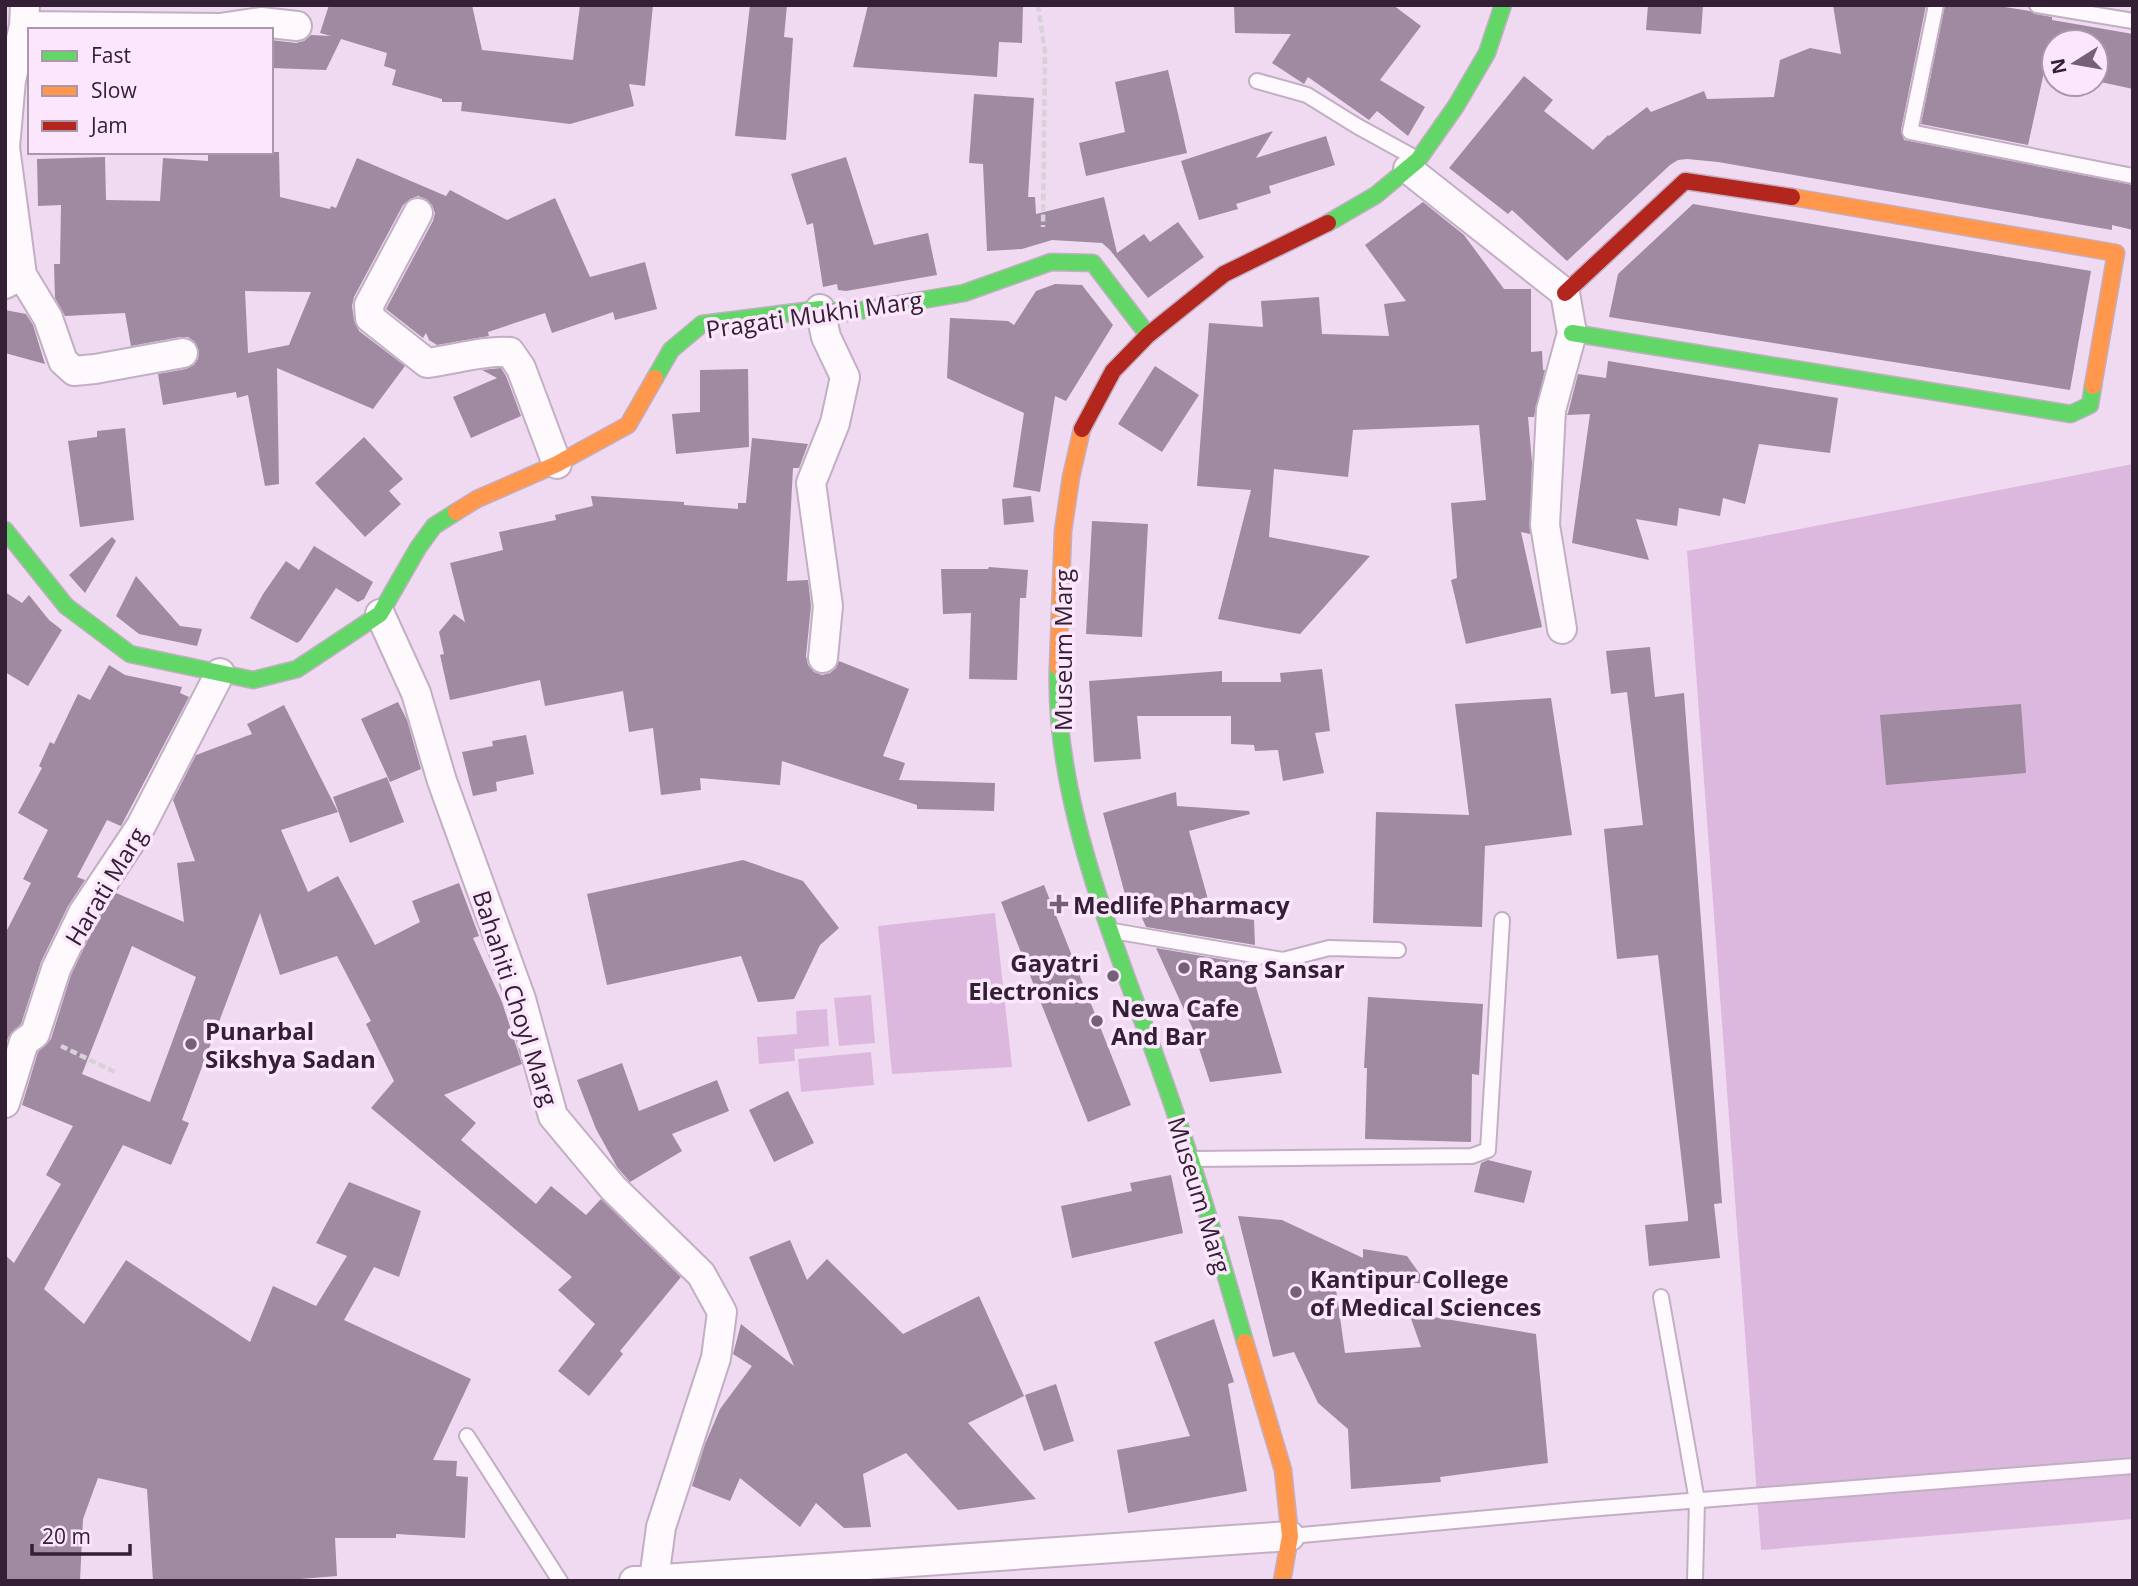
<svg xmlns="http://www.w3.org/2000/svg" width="2138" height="1586" font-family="'Open Sans',sans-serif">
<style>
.green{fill:#ddb8de}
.building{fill:#9f8aa1;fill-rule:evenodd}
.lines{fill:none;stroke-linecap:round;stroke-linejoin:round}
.lane-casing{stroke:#c2afc3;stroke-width:18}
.street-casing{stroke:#c2afc3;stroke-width:32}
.fast-casing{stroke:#c2afc3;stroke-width:19}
.slow-casing{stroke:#c2afc3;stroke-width:19}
.jam-casing{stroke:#c2afc3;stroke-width:19}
.path{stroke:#d7d1d8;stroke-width:4.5;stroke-dasharray:7 3.5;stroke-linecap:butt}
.lane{stroke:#fdf9fd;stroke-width:14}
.street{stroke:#fdf9fd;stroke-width:28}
.fast{stroke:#63d668;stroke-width:16}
.slow{stroke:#ff974d;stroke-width:16}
.jam{stroke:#b3261e;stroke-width:16}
.poi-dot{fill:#756176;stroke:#fbe6fb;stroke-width:2.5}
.labels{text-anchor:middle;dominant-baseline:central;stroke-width:7;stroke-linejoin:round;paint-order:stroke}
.street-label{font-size:24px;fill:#332034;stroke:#fbe6fb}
.poi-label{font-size:24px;font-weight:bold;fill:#332034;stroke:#fbe6fb;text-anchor:start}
</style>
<rect width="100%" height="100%" fill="#f0daf1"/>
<path class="green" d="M2133 464V1519L1761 1550 1687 551Z
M995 913 1012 1067 892 1074 878 926Z
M871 995 875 1043 839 1046 834 998Z
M827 1009 829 1046 794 1049 795 1061 759 1064 757 1037 797 1034 796 1011Z
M871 1052 874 1085 801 1092 798 1059Z"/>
<path class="building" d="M329 5H472L482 50 573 60 580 5H653L645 86 629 84 634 106 570 124 461 111 462 102H442V99L392 85 396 70 384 66 387 53 341 39 326 70 271 68V40L296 43 304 41 311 35 331 36 320 33Z
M750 5H787L784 37 793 38 786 140 735 136Z
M868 5H1023L1022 43 999 42 997 77 853 67Z
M1234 5H1393L1421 26 1380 80 1425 107 1408 136 1377 111 1369 120 1308 77 1304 84 1272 63 1291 34 1235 33Z
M1648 5H1703L1701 34 1646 30Z
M1833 5H1926L1901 130 1904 140 2133 185V230L2112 225V230L1718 162 1687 159 1678 160 1670 165 1567 261 1512 210 1508 214 1449 168 1524 76 1553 100 1544 111 1593 150 1608 135 1609 136 1647 107 1651 112 1704 91 1707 99 1774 97 1780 60 1810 48 1841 54Z
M1945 5H1992L2030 11 2035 14 2052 17V20L2133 34V89L2096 81V42H2054V74L2044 72 2028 145 1921 124Z
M1168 70 1187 153 1086 176 1079 143 1125 132 1115 82Z
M974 94 1034 98 1028 197H1035L1036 214 1104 197 1117 253 1144 234 1150 242 1178 222 1204 257 1148 298 1110 250 1102 243 1052 240 1022 249 987 251 983 164 969 163Z
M1273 131 1256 158 1326 136 1335 165 1269 186 1271 193 1236 204 1238 209 1199 220 1181 161Z
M208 152H279L280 197 330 209 331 206 336 208 357 158 446 196 450 190 507 220 555 198 590 277 645 262 657 309 615 320 613 312 552 333 545 313 488 332 489 336 437 345 429 340 426 333 423 338 386 309 433 221 435 213 432 205 426 199 418 196 410 199 403 205 354 297 352 306 354 320 359 331 405 366 373 409 277 368 279 484 265 486 248 395 237 398 236 392 163 405 158 374 186 369 194 365 198 359 199 351 195 342 188 337H180L131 346 125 313 65 316 55 298 54 264H60L61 205 38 206 37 159 105 157 106 200 160 201 163 158 208 161ZM245 291 311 292 289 345 248 353Z
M846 157 874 245 928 233 937 275 846 291 838 290 837 284 823 287 813 223 807 225 791 174Z
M1423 202 1464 235 1504 289H1531V352L1542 351 1543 370H1545L1534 417H1528L1532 462 1530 534 1521 532 1542 627 1466 644 1451 580 1457 578 1451 503 1486 500 1479 425 1353 430 1348 477 1274 469 1269 537 1370 556 1300 634 1218 619 1251 490 1197 486 1209 323 1263 327 1261 301 1319 297 1322 334 1389 336 1384 304 1406 301 1365 245Z
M1693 204 2091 271 2070 390 1609 317 1618 274Z
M1055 284 1082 285 1113 325 1066 401 1055 396 1040 492 1013 487 1024 413 947 378 950 318 1008 321 1014 325 1036 291Z
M5 310 26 314 33 325 45 364 5 353Z
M1608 361 1838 398 1830 453 1759 444 1745 504 1723 498 1720 516 1679 508 1677 526 1636 519 1649 560 1572 543 1590 414 1567 415 1568 413 1578 374 1606 378Z
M1155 366 1199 395 1162 452 1118 424Z
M501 368 506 376 521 416 471 438 453 397 497 378 482 370Z
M748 369 749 447 676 454 672 414 700 412V370Z
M125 428 134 520 80 527 68 441 97 437V431Z
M364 437 403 479 389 491 401 504 365 537 315 483Z
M752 438 808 444 799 468H793L787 581 808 580 811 606 806 656 808 665 814 672 822 675 830 673 836 668 839 661 909 689 883 756 905 763 899 780 995 783 994 811 917 809V805L782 761 780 785 700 778 701 790 661 795 653 728 629 732 623 691 545 706 540 680 450 700 440 655 444 654 439 632 454 614 465 622 450 563 503 550 499 532 556 520 555 515 593 506 591 496 684 502V505L738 509V503H746Z
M1031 496 1034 522 1004 525 1002 499Z
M1092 521 1148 524 1142 637 1086 634Z
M112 537 116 541 85 593 69 575Z
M314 546 373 582 364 599 358 602 336 588 301 640 297 643 250 618 263 594 286 561 299 570Z
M989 567 1028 570 1026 598H1020L1017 680 969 679 971 613 943 614 941 569H988Z
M136 576 180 626 202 629 197 646 139 634 116 616Z
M5 592 22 603 29 595 49 620 62 630 28 686 5 672Z
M1650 647 1655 697 1684 693 1722 1203 1714 1204 1720 1258 1649 1266 1645 1225 1688 1221V1216L1658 955 1617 959 1604 829 1643 825 1627 692 1611 694 1606 651Z
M109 665 125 675 182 687 180 693 189 697 121 826 107 820 77 877 85 880 68 906 41 962 21 1024 9 1036 5 1046V934L31 883 23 879 48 830 18 813 42 768 39 766 50 742 54 744 78 694 90 700Z
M1322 669 1330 731 1315 733 1324 773 1283 781 1278 750 1255 751 1254 745 1231 744V716H1137L1141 759 1094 762 1089 681 1222 671V682H1281L1280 673Z
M1551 698 1572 835 1485 846 1482 927 1373 923 1376 812 1469 815 1455 704Z
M398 702 407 720 421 769 390 782 361 719Z
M2021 704 2026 773 1886 785 1880 715Z
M284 705 338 812 281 830 308 892 338 876 375 945 420 922 412 901 459 883 479 936 473 938 502 1002 522 1064 444 1095 476 1123 461 1140 536 1204 551 1186 586 1215 601 1199 681 1277 620 1351 623 1354 589 1396 558 1371 595 1324 558 1290 572 1277 371 1108 394 1081 366 1024 371 1021 337 956 280 975 260 913 182 1120 189 1123 171 1165 123 1145 44 1289 84 1324 126 1260 250 1342 273 1286 316 1306 347 1256 316 1243 349 1182 421 1211 399 1277 374 1267 344 1320 471 1379 433 1460 457 1461 456 1476 468 1477 465 1538 396 1534V1538H335L337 1576 276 1581H153L147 1489 98 1478 83 1519 80 1581H5V1255L14 1263 61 1184 46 1175 73 1126 22 1105 38 1052 51 1039 71 975 97 921 116 893 184 922 177 863 195 861 173 800 196 755 252 734 247 724ZM132 946 196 977 150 1102 82 1074Z
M526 735 534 774 496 782 497 791 473 796 462 752 493 746 492 741Z
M387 777 404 822 350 843 333 797Z
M1176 792 1177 806 1249 811 1250 814 1189 831 1212 914 1254 920 1255 945 1146 927 1132 896 1126 898 1103 813Z
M743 860 803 881 839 928 820 945 794 999 758 1002 741 956 607 985 587 894Z
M1044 885 1131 1105 1088 1122 1001 902Z
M1156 948 1255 965 1256 987 1282 1073 1210 1082 1192 1027Z
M1368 997 1483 1004 1479 1075 1472 1074 1471 1142 1365 1139 1367 1068H1364Z
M622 1063 639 1111 717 1080 729 1111 672 1134 682 1151 630 1182 617 1167 596 1129 577 1080Z
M788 1091 814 1143 774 1162 749 1110Z
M1488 1160 1532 1171 1524 1203 1474 1192 1481 1163Z
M1171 1175 1183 1233 1072 1258 1061 1206 1132 1191 1130 1183Z
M1238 1216 1282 1220 1363 1258V1249L1407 1256 1427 1284 1334 1275 1345 1353 1421 1347 1409 1313 1536 1334 1548 1463 1440 1477 1441 1482 1351 1489 1348 1429 1318 1403 1294 1352 1273 1357Z
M790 1240 807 1280 827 1259 903 1334 979 1296 1024 1396 968 1423 1036 1499 958 1510 906 1453 863 1474 871 1527 844 1528 816 1503 800 1527 740 1478 730 1501 692 1486 705 1444 720 1409 752 1366 733 1354 741 1324 794 1366 749 1257Z
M1214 1319 1234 1382 1228 1384 1247 1491 1128 1513 1117 1450 1190 1436 1154 1342Z
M1056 1384 1074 1441 1044 1451 1025 1395Z"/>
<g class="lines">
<g class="lane-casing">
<path id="lane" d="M1936 5 1910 132 2133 176
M2037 5 2133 21
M1257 81 1307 95 1357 126 1417 159
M1113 931 1283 960 1329 948 1398 950
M1192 1159 1472 1156 1488 1150 1502 920
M1661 1297 1697 1501 1695 1581
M467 1436 560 1581
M1291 1536 1575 1510 2133 1466"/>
</g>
<g class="street-casing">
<path id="street" d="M24 26 220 28 261 22 297 26
M1408 169 1565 293 1572 333 1551 410 1545 525 1562 629
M418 213 369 305 370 318 427 363C453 360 485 350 510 352L521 368 557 464
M22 275 48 318 63 361 74 371 95 369 183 353
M5 284 22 275 5 147 11 80 24 26 25 5
M820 309 826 337 845 377 835 423 811 483 828 606 823 658
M380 614 416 693 442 781 521 999 553 1116 613 1188 701 1274 722 1312 716 1358 661 1527 654 1579
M5 1103 24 1042 35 1034 56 969 83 913 141 826 220 673
M634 1581 1290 1536"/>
</g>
<g class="fast-casing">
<path id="fast" d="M1328 223 1376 195 1418 160 1456 106 1487 53 1503 5
M1572 333 2071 414 2090 405 2093 386
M655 378 671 350 702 324 820 309 846 313 964 293 1051 262 1093 263 1148 335
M5 530 66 606 130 654 253 680 297 669 380 614 418 548 434 526 456 512
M1058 667C1053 802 1117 947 1161 1072 1193 1161 1219 1252 1245 1342"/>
</g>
<g class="slow-casing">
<path id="slow" d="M1792 197 2116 253 2093 386
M456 512 477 499 557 464 628 425 655 378
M1058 667 1063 531 1071 477 1082 429
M1245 1342 1283 1470 1290 1536 1282 1581"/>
</g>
<g class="jam-casing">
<path id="jam" d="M1565 293 1685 181 1792 197
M1082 429 1113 371 1148 335 1224 274 1328 223"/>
</g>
<path class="path" d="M1038 5 1045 52 1043 227
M61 1046 115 1072"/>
<use href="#lane" class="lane"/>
<use href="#street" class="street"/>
<use href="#fast" class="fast"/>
<use href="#slow" class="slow"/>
<use href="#jam" class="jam"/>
</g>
<g class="poi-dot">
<path d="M1055.5 893.5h7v7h7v7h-7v7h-7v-7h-7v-7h7z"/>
<circle cx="1184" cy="968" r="7"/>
<circle cx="1113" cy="976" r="7"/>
<circle cx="1097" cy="1021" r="7"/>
<circle cx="191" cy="1044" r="7"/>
<circle cx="1296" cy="1292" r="7"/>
</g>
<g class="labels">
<g class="street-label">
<text transform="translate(814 314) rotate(-8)">Pragati Mukhi Marg</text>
<text transform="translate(1062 650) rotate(-90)">Museum Marg</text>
<text transform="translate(105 886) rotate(-59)">Harati Marg</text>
<text transform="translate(516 998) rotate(72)">Bahahiti Choyl Marg</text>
<text transform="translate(1200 1195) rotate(73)">Museum Marg</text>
</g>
<g class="poi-label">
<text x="1073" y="904">Medlife Pharmacy</text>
<text x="1099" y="962" text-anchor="end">Gayatri<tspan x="1099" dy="28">Electronics</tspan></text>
<text x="1198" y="968">Rang Sansar</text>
<text x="1111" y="1007">Newa Cafe<tspan x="1111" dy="28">And Bar</tspan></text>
<text x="205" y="1030">Punarbal<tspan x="205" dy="28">Sikshya Sadan</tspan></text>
<text x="1310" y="1278">Kantipur College<tspan x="1310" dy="28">of Medical Sciences</tspan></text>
</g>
</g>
<rect width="2138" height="1586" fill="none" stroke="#332034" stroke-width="14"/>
<rect x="28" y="28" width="245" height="126" fill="#fbe6fb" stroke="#ab97ab" stroke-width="2"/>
<rect x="42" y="51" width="35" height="10" fill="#63d668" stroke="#ab97ab" stroke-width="2"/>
<text x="91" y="63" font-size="21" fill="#332034">Fast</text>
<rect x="42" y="86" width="35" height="10" fill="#ff974d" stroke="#ab97ab" stroke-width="2"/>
<text x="91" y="98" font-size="21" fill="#332034">Slow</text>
<rect x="42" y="121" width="35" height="10" fill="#b3261e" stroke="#ab97ab" stroke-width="2"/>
<text x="91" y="133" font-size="21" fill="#332034">Jam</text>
<g transform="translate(2075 63) rotate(259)"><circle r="33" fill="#fbe6fb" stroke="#ab97ab" stroke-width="2"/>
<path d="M0-5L12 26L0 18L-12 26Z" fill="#756176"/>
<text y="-10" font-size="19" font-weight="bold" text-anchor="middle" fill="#332034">N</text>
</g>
<path d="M32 1544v10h98v-10" fill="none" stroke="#332034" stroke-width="3.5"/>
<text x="42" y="1544" font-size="21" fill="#332034" stroke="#fbe6fb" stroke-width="5" paint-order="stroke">20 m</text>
</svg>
